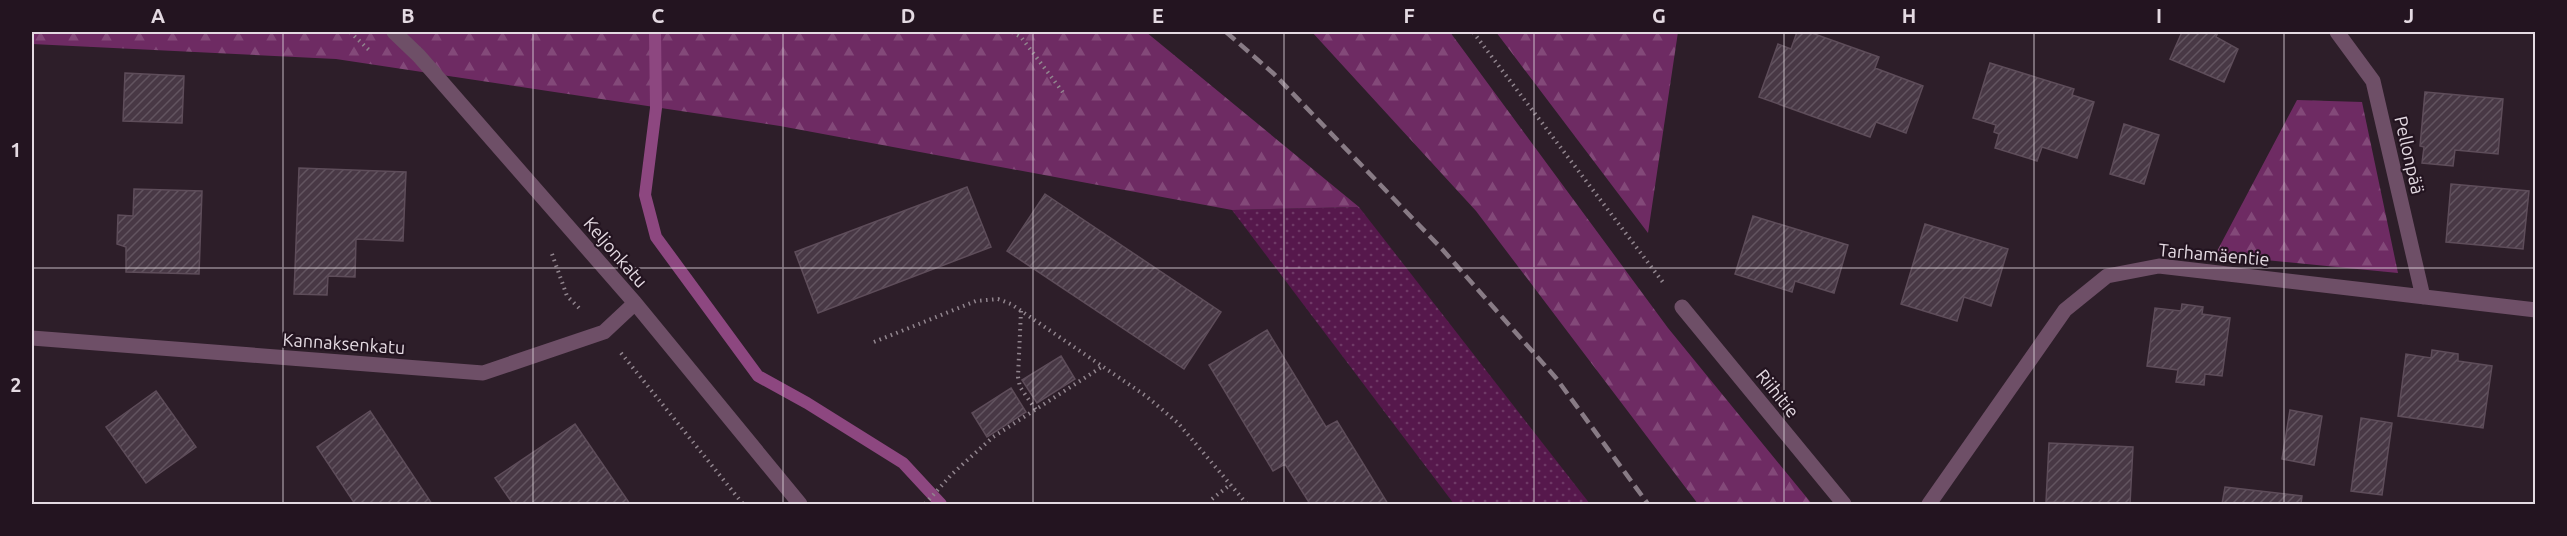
<svg xmlns="http://www.w3.org/2000/svg" width="2567" height="536" font-family="Ubuntu,sans-serif">
<style>
.grass{fill:url(#grass-dots)}
.forest{fill:url(#forest-firs)}
.lines{fill:none;stroke-linecap:round;stroke-linejoin:round}
.stream{stroke:#8d4780;stroke-width:12}
.building{fill:url(#building-hatch);stroke:#5e4d5a;stroke-width:1.5}
.path{stroke:#91858e;stroke-width:4;stroke-dasharray:1.5 4.5;stroke-linecap:butt}
.street{stroke:#6e4f67;stroke-width:15}
.rail{stroke:#887b85;stroke-width:4.5;stroke-dasharray:12 6;stroke-linecap:butt}
.grid{fill:none;stroke:#e4dae2;stroke-width:1.5;stroke-opacity:0.55}
.labels{text-anchor:middle;dominant-baseline:central;stroke-width:4.5;stroke-linejoin:round;paint-order:stroke}
.street-label{font-size:18px;fill:#e4dae2;stroke:#231420}
.neatline{fill:none;stroke:#e4dae2;stroke-width:2}
.grid-label{font-size:20px;text-anchor:middle;font-weight:bold;fill:#e4dae2}
</style>
<defs>
<pattern id="grass-dots" width="8" height="8" patternUnits="userSpaceOnUse" patternTransform="scale(1.5)"><rect width="8" height="8" fill="#56184c"/><path d="M2 2h.1M6 6h.1" fill="none" stroke="#6e3966" stroke-width="1.8" stroke-linecap="round"/></pattern>
<pattern id="forest-firs" width="22" height="20" patternUnits="userSpaceOnUse" patternTransform="scale(1.5)"><rect width="22" height="20" fill="#6e2b63"/><path d="M5 1l3.5 6h-7zM16 11l3.5 6h-7z" fill="#834979"/></pattern>
<pattern id="building-hatch" width="6" height="6" patternUnits="userSpaceOnUse" patternTransform="scale(1.5)"><rect width="6" height="6" fill="#483845"/><path d="M-1 1l2-2M0 6l6-6M5 7l2-2" fill="none" stroke="#625460"/></pattern>
</defs>
<rect width="100%" height="100%" fill="#2d1e29"/>
<path class="grass" d="M1359 207 1590 504H1454L1232 210Z"/>
<path class="forest" d="M32 32H1146L1359 207 1232 210 780 126 336 59 32 44Z
M1312 32H1450L1668 328 1812 504H1698L1476 211Z
M1496 32H1678L1648 233Z
M2297 100 2362 102 2398 273 2215 255Z"/>
<g class="lines">
<path class="stream" d="M655 32 656 108 645 195 656 237 758 376 807 403 903 463 941 504"/>
</g>
<path class="building" d="M1797 32H1809L1879 57 1875 68 1923 86 1906 133 1876 122 1870 137 1759 97 1778 44 1791 49Z
M2182 32H2218L2216 37 2238 49 2224 82 2170 59Z
M1990 63 2074 89 2072 95 2094 102 2077 158 2042 147 2037 161 1995 148 1999 134 1994 132 1996 125 1973 118Z
M125 73 184 76 182 123 123 121Z
M2425 92 2503 99 2498 154 2455 150 2453 166 2422 163 2424 147 2420 146Z
M2124 124 2159 135 2144 184 2110 174Z
M299 168 406 172 403 241 356 239 355 277 328 276 327 295 294 294Z
M2451 184 2529 191 2523 249 2446 242Z
M967 187 991 247 818 313 795 252Z
M134 189 202 191 199 274 126 272V247L117 244 118 215 133 216Z
M1045 194 1221 312 1184 369 1007 251Z
M1753 216 1848 245 1834 293 1795 281 1792 292 1735 274Z
M1925 224 2008 249 1991 306 1964 297 1957 321 1901 304Z
M2182 304 2203 307 2202 314 2230 318 2222 376 2205 374 2204 385 2176 382 2178 370 2147 366 2155 308 2181 311Z
M1267 330 1326 427 1337 421 1388 504H1310L1285 464 1273 471 1209 365Z
M2432 350 2458 354V361L2492 366 2483 428 2398 416 2406 354 2431 358Z
M1061 356 1075 379 1037 403 1022 380Z
M1011 388 1026 412 987 437 972 413Z
M156 391 196 447 146 483 106 427Z
M2290 410 2322 416 2314 465 2282 459Z
M370 411 432 504H355L317 447Z
M2361 418 2392 423 2382 495 2351 491Z
M575 424 630 504H513L495 478Z
M2049 443 2133 447 2130 504 2046 502Z
M2225 487 2302 496 2301 504H2222Z"/>
<g class="lines">
<path class="path" d="M350 32 369 50
M1012 32 1021 37 1065 95
M1473 32 1665 285
M552 254 567 296 581 310
M1021 311 1018 377 1020 387 1036 410
M874 342 976 301 998 299 1011 304 1146 396 1178 423 1247 504
M621 353 743 504
M1212 499 1231 484
M925 504 952 474 993 437 1103 366"/>
<path class="street" d="M394 32 419 56 635 303 800 504
M2337 32 2373 81 2423 297
M1682 307 1844 504
M32 338 483 373 604 332 635 303
M1929 504 2065 310 2107 276 2159 266 2536 310"/>
<path class="rail" d="M1226 32 1274 74 1442 249 1556 378 1648 504"/>
</g>
<path class="grid" d="M283 32V504M533 32V504M783 32V504M1033 32V504M1284 32V504M1534 32V504M1784 32V504M2034 32V504M2284 32V504M32 268H2536"/>
<g class="labels">
<g class="street-label">
<text transform="translate(2410 155) rotate(77)">Pellonpää</text>
<text transform="translate(616 252) rotate(49)">Keljonkatu</text>
<text transform="translate(2214 254) rotate(5)">Tarhamäentie</text>
<text transform="translate(344 343) rotate(4)">Kannaksenkatu</text>
<text transform="translate(1778 393) rotate(51)">Riihitie</text>
</g>
</g>
<rect width="2567" height="536" fill="none" stroke="#231420" stroke-width="66"/>
<rect x="33" y="33" width="2501" height="470" class="neatline"/>
<g class="grid-label">
<text x="158" y="23">A</text>
<text x="408" y="23">B</text>
<text x="658" y="23">C</text>
<text x="908" y="23">D</text>
<text x="1158" y="23">E</text>
<text x="1409" y="23">F</text>
<text x="1659" y="23">G</text>
<text x="1909" y="23">H</text>
<text x="2159" y="23">I</text>
<text x="2409" y="23">J</text>
<text x="16" y="157">1</text>
<text x="16" y="392">2</text>
</g>
</svg>
